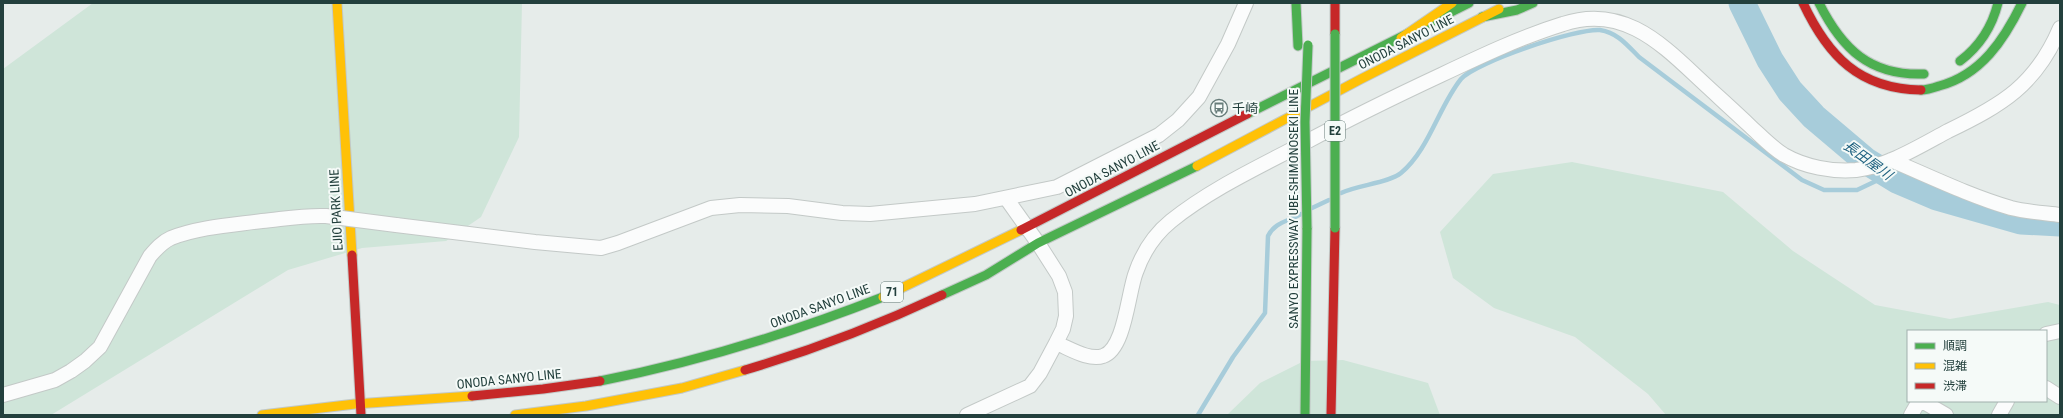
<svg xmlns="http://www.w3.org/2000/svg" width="2063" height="418" font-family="'Roboto Condensed','Noto Sans JP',sans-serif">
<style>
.green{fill:#cfe5d9;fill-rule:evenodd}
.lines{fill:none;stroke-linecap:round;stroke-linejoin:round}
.stream{stroke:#a7ccda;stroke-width:4.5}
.river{stroke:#a7ccda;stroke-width:27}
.street-casing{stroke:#c3c9c7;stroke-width:16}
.fast-casing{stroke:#c2c9c7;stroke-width:11}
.slow-casing{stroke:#c2c9c7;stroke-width:11}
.jam-casing{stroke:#c2c9c7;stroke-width:11}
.street{stroke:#fbfcfc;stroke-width:14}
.fast{stroke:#4caf50;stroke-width:9}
.slow{stroke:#ffc107;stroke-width:9}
.jam{stroke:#c62828;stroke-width:9}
.street-bridge-casing{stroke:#c3c9c7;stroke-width:16;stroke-linecap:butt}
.fast-bridge-casing{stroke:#c2caca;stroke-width:11;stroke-linecap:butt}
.street-bridge{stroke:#fbfcfc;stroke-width:14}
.fast-bridge{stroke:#4caf50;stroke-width:9}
.labels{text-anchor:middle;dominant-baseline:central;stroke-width:4;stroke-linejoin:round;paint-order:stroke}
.shield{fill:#f5faf8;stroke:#627875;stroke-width:1}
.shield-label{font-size:12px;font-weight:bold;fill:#23403d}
.street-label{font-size:13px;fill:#23403d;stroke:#f5faf8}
.poi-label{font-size:13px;fill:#23403d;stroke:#f5faf8;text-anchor:start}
.water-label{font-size:14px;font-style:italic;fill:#1b5f7e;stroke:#f5faf8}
</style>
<rect width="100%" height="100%" fill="#e6ecea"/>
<path class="green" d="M93 3H522L519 137 481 217 446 241 362 248 288 270 51 415H3V69Z
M1572 162 1723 192 1793 251 1875 305 1950 319 2048 302 2060 305V415H1666L1648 394 1575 337 1494 308 1453 278 1440 232 1493 174ZM1908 331H2046V401H1908Z
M1343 360 1428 383 1440 415H1227L1260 383 1304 361Z"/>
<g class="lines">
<path class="stream" d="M1341 193C1357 185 1389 183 1401 173 1429 150 1439 106 1461 79 1476 62 1577 28 1600 30 1618 33 1627 45 1639 57L1802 180 1824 190H1857L1876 181 1897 180
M1312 208 1329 200
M1198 415 1233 357 1265 313 1268 236C1275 222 1287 222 1301 214"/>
<path class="river" d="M1742 3 1770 60 1790 91 1814 117 1866 161 1897 180 1937 197 2021 221 2060 223"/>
<g class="street-casing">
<path id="street" d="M1891 160C1931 177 1970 196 2011 208 2027 212 2044 213 2060 215
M396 225 535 242 601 248 618 243 711 208 740 205 788 206 842 213 870 214 975 204 1057 187 1159 135 1178 120 1199 97 1228 44 1246 3
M2046 334 2060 331
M1056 343C1069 348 1089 361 1103 356 1125 349 1128 292 1136 272 1143 252 1155 234 1171 221 1212 188 1261 166 1306 142 1351 118 1396 96 1441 75 1481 56 1521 37 1563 24 1619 5 1657 39 1695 75 1713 92 1732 109 1750 126 1761 136 1771 147 1784 155 1805 167 1832 172 1856 170 1888 166 1920 146 1948 131 2002 105 2036 85 2060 28
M2046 388 2060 397
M3 395 55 380 71 371 85 361 100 347 150 256C156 249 162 242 171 238 199 227 232 225 262 221 283 219 304 215 326 216
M1922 401 1946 415
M967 415 1030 386 1040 373 1056 343 1063 329 1066 316 1065 292 1059 276 1038 243 1006 198
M1911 415 1919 401
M1999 415 2007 401"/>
</g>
<g class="fast-casing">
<path id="fast" d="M1296 3 1298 46
M1819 3C1842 49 1870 76 1924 74
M1482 17 1517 10 1533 3
M1960 61C1980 46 1992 27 1998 3
M1921 90C1927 90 1933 88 1939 86 1981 75 2004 40 2022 3
M1247 114 1469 3
M942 295 986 275 1038 243 1197 166
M600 381C697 362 791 333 883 297
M1305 415 1307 228"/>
</g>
<g class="slow-casing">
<path id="slow" d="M337 3 352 255
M1401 38 1452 3
M1197 166 1361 79 1499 9
M883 297 1021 230
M262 415 355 404 472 396
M515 415 586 406 682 388 745 370"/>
</g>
<g class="jam-casing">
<path id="jam" d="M1335 3V34
M1803 3C1828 56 1859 89 1921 90
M1021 230 1247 114
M352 255 361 415
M745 370C813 350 878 325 942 295
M472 396 543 389 600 381
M1331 415 1335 228"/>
</g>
<use href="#street" class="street"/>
<use href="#fast" class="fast"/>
<use href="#slow" class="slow"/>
<use href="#jam" class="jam"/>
<g class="street-bridge-casing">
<path id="street-bridge" d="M326 216 396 225"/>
</g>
<g class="fast-bridge-casing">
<path id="fast-bridge" d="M1335 34V228
M1307 228 1305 122 1308 45"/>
</g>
<use href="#street-bridge" class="street-bridge"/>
<use href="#fast-bridge" class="fast-bridge"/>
</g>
<defs>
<g id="bus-ring" transform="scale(0.9)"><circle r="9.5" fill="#f5faf8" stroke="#677c7a" stroke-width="1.5"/><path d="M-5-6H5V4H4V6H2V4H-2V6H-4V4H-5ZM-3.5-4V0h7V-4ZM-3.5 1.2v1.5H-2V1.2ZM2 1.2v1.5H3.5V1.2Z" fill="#677c7a"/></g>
</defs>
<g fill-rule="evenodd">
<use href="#bus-ring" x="1219" y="108"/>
</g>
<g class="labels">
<g class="shield">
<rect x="1325" y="121" width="20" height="20" rx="3"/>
<rect x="881" y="282" width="22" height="20" rx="3"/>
</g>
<g class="shield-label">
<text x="1335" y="131">E2</text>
<text x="892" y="292">71</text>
</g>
<g class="street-label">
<text transform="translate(1406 42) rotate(-27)">ONODA SANYO LINE</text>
<text transform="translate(1112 169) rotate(-28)">ONODA SANYO LINE</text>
<text transform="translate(1293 209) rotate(-90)">SANYO EXPRESSWAY UBE-SHIMONOSEKI LINE</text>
<text transform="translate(336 210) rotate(-93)">EJIO PARK LINE</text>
<text transform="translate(820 306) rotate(-20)">ONODA SANYO LINE</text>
<text transform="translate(509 379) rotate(-6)">ONODA SANYO LINE</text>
</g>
<g class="poi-label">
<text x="1232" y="108">千崎</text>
</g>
<g class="water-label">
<text transform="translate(1868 160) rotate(36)">長田屋川</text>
</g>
</g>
<rect width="2063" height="418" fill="none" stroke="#23403d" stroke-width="8"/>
<rect x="1907" y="330" width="140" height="72" fill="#f5faf8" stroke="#a1b0ad"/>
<rect x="1915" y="343" width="20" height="6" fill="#4caf50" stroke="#a1b0ad"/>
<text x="1943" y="350" font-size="12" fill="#23403d">順調</text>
<rect x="1915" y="363" width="20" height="6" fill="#ffc107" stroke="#a1b0ad"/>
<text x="1943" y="370" font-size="12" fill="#23403d">混雑</text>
<rect x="1915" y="383" width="20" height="6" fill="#c62828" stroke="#a1b0ad"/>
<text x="1943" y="390" font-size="12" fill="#23403d">渋滞</text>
</svg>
